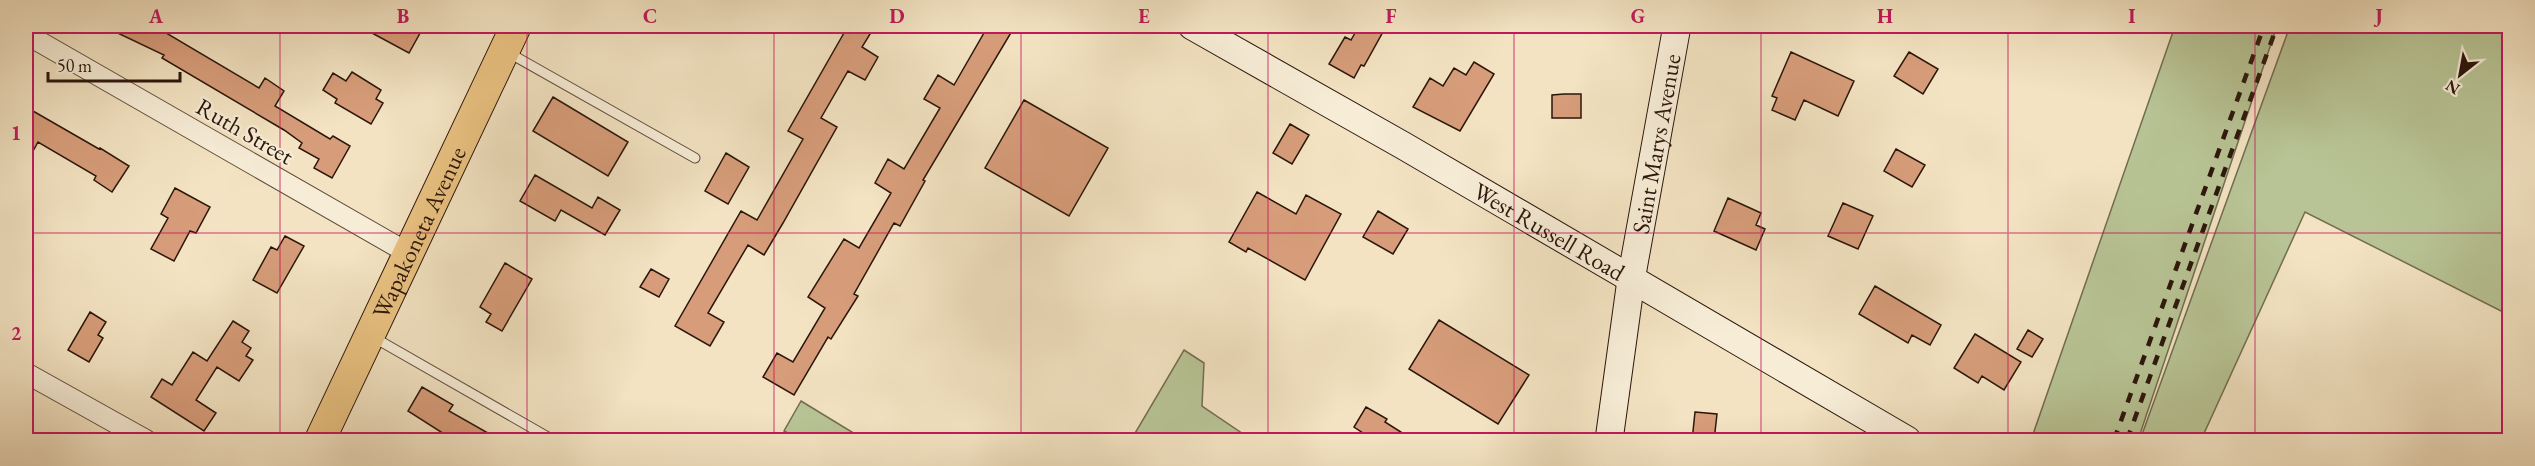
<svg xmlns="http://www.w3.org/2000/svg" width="2535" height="466" font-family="'EB Garamond',serif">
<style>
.green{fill:#b8c495;stroke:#726d50;stroke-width:1.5}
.building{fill:#d79d7a;stroke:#2b160b;stroke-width:1.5}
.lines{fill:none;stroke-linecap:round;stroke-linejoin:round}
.lane-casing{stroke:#5d4939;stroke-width:11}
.street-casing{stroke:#5d4939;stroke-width:22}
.secondary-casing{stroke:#2b160b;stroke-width:29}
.primary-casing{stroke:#2b160b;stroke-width:32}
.lane{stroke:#f7edd7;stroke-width:9}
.street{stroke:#f7edd7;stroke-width:20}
.secondary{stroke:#f7edd7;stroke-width:27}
.primary{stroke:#eac281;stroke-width:30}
.rail{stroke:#2b160b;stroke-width:4.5;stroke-dasharray:10 10;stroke-linecap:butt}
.grid{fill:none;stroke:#c2185b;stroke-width:1.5;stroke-opacity:0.55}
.labels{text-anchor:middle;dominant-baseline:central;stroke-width:4.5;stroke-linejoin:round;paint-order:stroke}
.street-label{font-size:24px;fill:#2b160b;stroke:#f7edd7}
.neatline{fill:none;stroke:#c2185b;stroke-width:2}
.grid-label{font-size:20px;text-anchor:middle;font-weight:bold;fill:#c2185b}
</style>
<rect width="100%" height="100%" fill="#f3e3c2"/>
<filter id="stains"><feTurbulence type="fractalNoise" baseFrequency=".00333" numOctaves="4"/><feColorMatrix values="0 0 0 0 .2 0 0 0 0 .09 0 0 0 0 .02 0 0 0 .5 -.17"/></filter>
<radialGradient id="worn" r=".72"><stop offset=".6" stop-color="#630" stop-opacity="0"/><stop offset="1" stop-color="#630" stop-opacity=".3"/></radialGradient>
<path class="green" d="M2175 26H2277L2138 440H2031Z
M2290 26H2509V315L2305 212 2201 440H2140Z
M1184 350 1204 363 1202 406 1252 440H1131Z
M801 401 865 440H801L784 431Z"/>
<path class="building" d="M103 26H163L161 30 259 88 265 78 284 91 275 106 330 139 333 136 350 146 332 178 314 168 319 159 299 148 302 143 284 130 162 58 164 55Z
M359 26H424L409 53Z
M848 26H875L862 47 878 57 865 80 848 71 821 118 837 127 783 223 764 255 748 245 708 313 724 322 710 346 675 326 741 211 757 220 803 139 788 131Z
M988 26H1015L923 180 925 181 900 226 894 223 854 294 858 296 831 339 828 337 794 395 763 377 777 353 793 362 825 308 808 297 844 239 859 248 891 193 875 183 888 159 904 169 940 108 924 99 938 75 954 85Z
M1359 26H1375L1384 30 1364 66 1361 65 1354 78 1329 64 1345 37 1351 40Z
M1791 52 1854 81 1838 116 1804 100 1795 120 1772 110 1777 98 1772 96Z
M1909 52 1938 69 1923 94 1894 76Z
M1474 62 1494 74 1460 131 1413 107 1430 78 1443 86 1454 68 1466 75Z
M352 72 381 90 376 99 383 103 371 124 335 103 337 99 323 90 333 73 346 81Z
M1564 94H1581V118H1552V95Z
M553 97 628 142 608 176 533 131Z
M1024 100 1108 148 1069 216 985 168Z
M26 107 99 149 100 148 129 166 112 192 94 180 96 176 38 142 26 164Z
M1290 124 1309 135 1292 164 1273 153Z
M1896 149 1925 165 1912 187 1884 171Z
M726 153 749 167 728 204 705 191Z
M535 175 592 208 598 197 620 210 605 235 561 210 555 221 520 201Z
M175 188 210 207 196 233 190 231 174 261 151 249 168 218 161 214Z
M1257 192 1296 214 1306 195 1341 214 1305 280 1248 248 1246 252 1229 242Z
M1728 198 1761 213 1756 225 1765 229 1756 250 1714 231Z
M1843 203 1873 216 1858 249 1828 236Z
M1378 211 1408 229 1393 254 1363 237Z
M285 236 304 246 277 293 253 280 271 247 277 250Z
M505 263 532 279 502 331 486 322 491 314 480 307Z
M651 269 669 279 659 297 640 287Z
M1875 286 1941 325 1930 345 1912 335 1908 343 1859 314Z
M90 312 106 322 98 335 103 338 89 362 68 350Z
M1439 320 1529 375 1498 424 1409 369Z
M233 321 249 331 242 342 251 348 246 356 253 360 239 381 217 367 196 400 216 413 204 431 151 397 162 379 172 385 193 352 207 361Z
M2028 330 2043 339 2032 357 2017 349Z
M1975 334 2021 362 2004 390 1982 376 1978 383 1954 368Z
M422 387 453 405 449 411 502 441H455L408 411Z
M1366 407 1387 419 1385 422 1415 441H1375L1354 427Z
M1695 412 1717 414 1714 441H1692Z"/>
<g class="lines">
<g class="lane-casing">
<path id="lane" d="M509 53 695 158
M373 337 553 440"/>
</g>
<g class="street-casing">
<path id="street" d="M26 34 408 253
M26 373 146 440"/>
</g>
<g class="secondary-casing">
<g id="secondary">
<path id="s1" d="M1192 26 1404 146 1907 440"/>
<path id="s2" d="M1609 440 1631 280 1677 26"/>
</g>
</g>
<g class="primary-casing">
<g id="primary">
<path id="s3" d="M320 440 516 26"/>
</g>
</g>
<use href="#lane" class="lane"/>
<use href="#street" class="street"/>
<use href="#secondary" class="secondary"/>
<use href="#primary" class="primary"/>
<path class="rail" d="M2114 440 2264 26
M2127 440 2277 26"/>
</g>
<path class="grid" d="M280 26V440M527 26V440M774 26V440M1021 26V440M1268 26V440M1514 26V440M1761 26V440M2008 26V440M2255 26V440M26 233H2510"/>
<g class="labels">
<g class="street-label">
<text transform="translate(245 131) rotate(30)">Ruth Street</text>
<text stroke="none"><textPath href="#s2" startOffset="300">Saint Marys Avenue</textPath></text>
<text stroke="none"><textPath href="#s1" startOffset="412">West Russell Road</textPath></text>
<text stroke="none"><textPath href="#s3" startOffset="230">Wapakoneta Avenue</textPath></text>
</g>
</g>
<rect width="2535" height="466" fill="none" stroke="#f3e3c2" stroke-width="66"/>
<g transform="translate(2460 75) rotate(211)" stroke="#f7edd7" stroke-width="4.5" paint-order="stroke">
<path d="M0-4.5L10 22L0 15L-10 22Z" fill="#2b160b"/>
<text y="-9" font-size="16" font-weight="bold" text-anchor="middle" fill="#2b160b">N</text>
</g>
<path d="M48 72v9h132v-9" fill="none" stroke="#2b160b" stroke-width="3"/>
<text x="57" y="72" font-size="18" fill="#2b160b" stroke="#f7edd7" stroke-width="4.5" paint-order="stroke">50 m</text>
<rect x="33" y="33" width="2469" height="400" class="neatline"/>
<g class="grid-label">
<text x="156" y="23">A</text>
<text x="403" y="23">B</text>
<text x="650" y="23">C</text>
<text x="897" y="23">D</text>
<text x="1144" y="23">E</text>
<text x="1391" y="23">F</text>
<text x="1638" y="23">G</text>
<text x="1885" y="23">H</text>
<text x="2132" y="23">I</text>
<text x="2379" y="23">J</text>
<text x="16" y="140">1</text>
<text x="16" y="340">2</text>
</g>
<rect width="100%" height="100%" filter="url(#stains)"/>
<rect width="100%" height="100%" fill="url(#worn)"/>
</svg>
